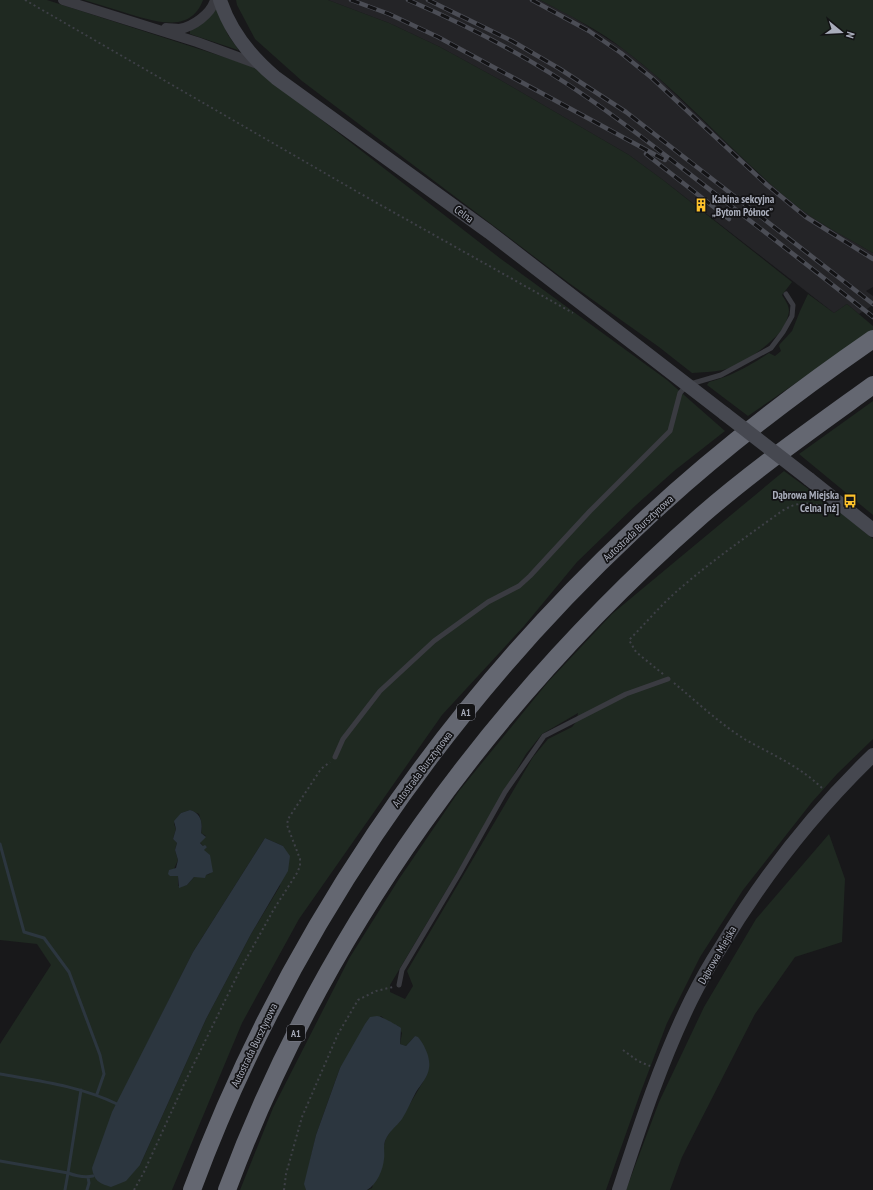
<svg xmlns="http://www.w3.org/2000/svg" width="873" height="1190" font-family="'PT Sans Narrow',sans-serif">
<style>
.built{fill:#242427}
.green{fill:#1f2921;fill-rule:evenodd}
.water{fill:#2c363f}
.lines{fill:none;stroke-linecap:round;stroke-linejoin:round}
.stream{stroke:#2c363f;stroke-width:3}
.path{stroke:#3e4047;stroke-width:2;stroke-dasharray:2 3;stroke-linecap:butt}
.lane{stroke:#3a3b41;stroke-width:5}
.street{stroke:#3a3b41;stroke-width:10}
.secondary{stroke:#464850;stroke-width:14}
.highway{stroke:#646771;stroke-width:18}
.rail-casing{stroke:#4b4d55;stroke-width:4.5}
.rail{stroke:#131315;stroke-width:3;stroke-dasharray:9;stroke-linecap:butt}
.secondary-bridge{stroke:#464850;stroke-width:14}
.labels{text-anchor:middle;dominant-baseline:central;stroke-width:3.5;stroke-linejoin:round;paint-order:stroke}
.shield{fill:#131315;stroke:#7c7f89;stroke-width:1}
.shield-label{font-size:10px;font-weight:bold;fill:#a9adbb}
.poi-label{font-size:11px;font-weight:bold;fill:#a9adbb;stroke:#131315;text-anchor:start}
.street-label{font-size:11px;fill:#a9adbb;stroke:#131315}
</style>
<rect width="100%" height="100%" fill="#18181a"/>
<path class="built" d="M328 0H540L573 17 622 48 653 73 760 175 799 207 823 224 873 253V287L866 291 873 296V305L859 314 847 304 834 313 663 180 629 155 502 81 440 47 389 23Z"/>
<path class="green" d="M0 0H47L252 66 501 259 667 380 725 431 674 471 636 505 577 562 524 626 442 715 299 919 242 1023 172 1190H0V1044L51 965 37 944 0 940ZM190 810 199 814C201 821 203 826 201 833L206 836 200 842 203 846H207L204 850 210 874 194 877 187 885 178 886V876L174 869 178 860 175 850 177 843 173 839 176 829 174 824 181 813ZM265 838 283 846 280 886 251 934 206 1019 140 1165 117 1104 193 952Z
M84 0H203C190 36 150 20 123 12 110 8 97 4 84 0Z
M236 0H328L389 23 440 47 502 81 629 155 663 180 792 282 782 295C785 300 789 305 789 311 788 318 785 326 781 331 769 345 742 366 723 370 713 372 702 372 692 373L659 347 569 283 302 81 255 39 237 5Z
M540 0H873V253C848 238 821 225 798 207 736 158 686 96 623 49 598 29 568 15 540 0Z
M216 8 228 35 238 49V50L190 34V30Z
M808 294 834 313 847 304 873 326V330L748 416 707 385 709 382C732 376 749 366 769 353L775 356 781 351 779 346 780 344 792 331 800 311Z
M873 401V515L799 454Z
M784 471 839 511 873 539V739L837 774 812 802 743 890 700 957 667 1023 640 1094 606 1190H367L372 1188 386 1138 392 1129 401 1119 427 1075 429 1061 420 1040 415 1036 406 1046 400 1044 402 1033 398 1026 388 1022 381 1016 340 1068 316 1135 305 1184 306 1190H240L273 1108 350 957 399 879 459 791 548 682 612 614ZM578 713 576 722 572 727 548 739 533 757 407 971 413 986 405 999 390 992V985L458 871 526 754 542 734Z
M829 834 845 879 842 942 795 957 755 1014 682 1157 670 1190H626L659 1102 704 1007 756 919Z"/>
<path class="water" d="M190 810C201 813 203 823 201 833L206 837 200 843 203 846 205 845 207 847 204 850 210 855 213 872 206 875 205 878 194 877 187 885 179 888 178 876H170L168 874 169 870 176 868 178 860 175 850 177 843 173 839 176 829 174 821 181 813Z
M265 838 283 846 290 856 288 871 251 934 206 1019 140 1165 126 1181 111 1187C99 1183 94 1181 92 1168L112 1112 193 952Z
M377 1016C381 1016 397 1025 401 1028L400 1044 406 1046 415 1036 418 1037C424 1044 431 1058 429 1068 428 1077 421 1084 416 1092 411 1101 407 1111 402 1119 396 1127 389 1131 385 1141 383 1147 385 1153 384 1159 383 1170 377 1184 367 1190H306L304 1184 316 1135 340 1068 365 1024 370 1017Z"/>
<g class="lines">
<path class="stream" d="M0 844 24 932 44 938 69 972 100 1055 104 1074 97 1094
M0 1074C39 1081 80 1086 117 1104
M0 1161 68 1173 81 1090
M65 1190 68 1173C76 1176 84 1178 93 1176
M87 1190 89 1183 88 1177"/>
<path class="path" d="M25 0 361 194 573 313
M663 674 636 652 629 640C645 624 659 607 676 592 710 562 746 537 782 511 796 502 809 501 825 508
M674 683C697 702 720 724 746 740 773 755 801 767 823 789
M623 1050 638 1061 650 1066
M134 1190 144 1172 185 1082 240 970 274 909 297 873 300 866V859L287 825 288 819 321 769 330 762
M284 1190 286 1174 302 1117 338 1034 358 1000 376 991 393 987"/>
<path class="lane" d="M335 757 343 739 380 691 434 641 488 602 519 586 530 576 590 511 670 431 680 393 687 385 721 375 771 348 783 332 792 316 793 305 786 294
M399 985 402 970 459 874 505 792 544 736 626 694 668 679"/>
<path class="street" d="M63 0 197 42 260 65
M166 28C170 28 175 29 179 29 193 27 211 14 215 0"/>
<path class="secondary" d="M220 0C230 31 251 57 276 78L489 232 725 414
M809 479 873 530
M619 1190C640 1126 661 1061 691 1000 700 982 710 964 721 947 763 877 814 812 873 755"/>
<path class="highway" d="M192 1190C285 939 439 713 634 530 708 459 789 397 873 339
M227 1190C324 929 493 699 701 516 755 469 815 427 873 385"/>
<g class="rail-casing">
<path id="rail" d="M351 0 389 14 438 37 665 160
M408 0C471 27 532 59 588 98 633 129 675 163 718 196 770 236 822 276 873 317
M428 0 512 41 560 69 626 112 873 304
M532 0 589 31 621 53 652 78 767 185 806 217 873 259
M646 154 729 219"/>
</g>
<use href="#rail" class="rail"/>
<path class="secondary-bridge" d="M725 414 809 479"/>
</g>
<defs>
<g id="building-bare" transform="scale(1.08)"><path d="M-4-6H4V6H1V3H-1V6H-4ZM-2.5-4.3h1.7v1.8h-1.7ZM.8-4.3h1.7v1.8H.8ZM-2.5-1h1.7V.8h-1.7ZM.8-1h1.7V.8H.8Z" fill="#ffc32b" stroke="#131315" stroke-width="2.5" paint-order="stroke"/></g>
<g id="bus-bare" transform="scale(1.08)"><path d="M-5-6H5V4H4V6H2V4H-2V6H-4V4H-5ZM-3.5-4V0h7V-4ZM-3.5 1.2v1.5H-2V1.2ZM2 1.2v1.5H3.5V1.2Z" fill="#ffc32b" stroke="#131315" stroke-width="2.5" paint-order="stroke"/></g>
</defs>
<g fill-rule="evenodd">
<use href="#building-bare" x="701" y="205"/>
<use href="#bus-bare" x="850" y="501"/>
</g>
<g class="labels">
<g class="shield">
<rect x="457" y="704" width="18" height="16" rx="3"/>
<rect x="287" y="1025" width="18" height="16" rx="3"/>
</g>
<g class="shield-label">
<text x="466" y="712">A1</text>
<text x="296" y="1033">A1</text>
</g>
<g class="poi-label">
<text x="712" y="199">Kabina sekcyjna<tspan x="712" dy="13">„Bytom Północ”</tspan></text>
<text x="839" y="495" text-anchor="end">Dąbrowa Miejska<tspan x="839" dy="13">Celna [nż]</tspan></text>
</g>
<g class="street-label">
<text transform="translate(464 214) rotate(36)">Celna</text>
<text transform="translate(638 528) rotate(-43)">Autostrada Bursztynowa</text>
<text transform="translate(422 769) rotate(-53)">Autostrada Bursztynowa</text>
<text transform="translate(717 955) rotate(-60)">Dąbrowa Miejska</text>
<text transform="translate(254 1045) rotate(-64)">Autostrada Bursztynowa</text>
</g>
</g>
<g transform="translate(841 32) rotate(108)" stroke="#131315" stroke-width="3" paint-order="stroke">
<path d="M0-3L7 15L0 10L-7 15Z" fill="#a9adbb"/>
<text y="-6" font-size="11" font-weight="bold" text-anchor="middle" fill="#a9adbb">N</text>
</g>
</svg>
